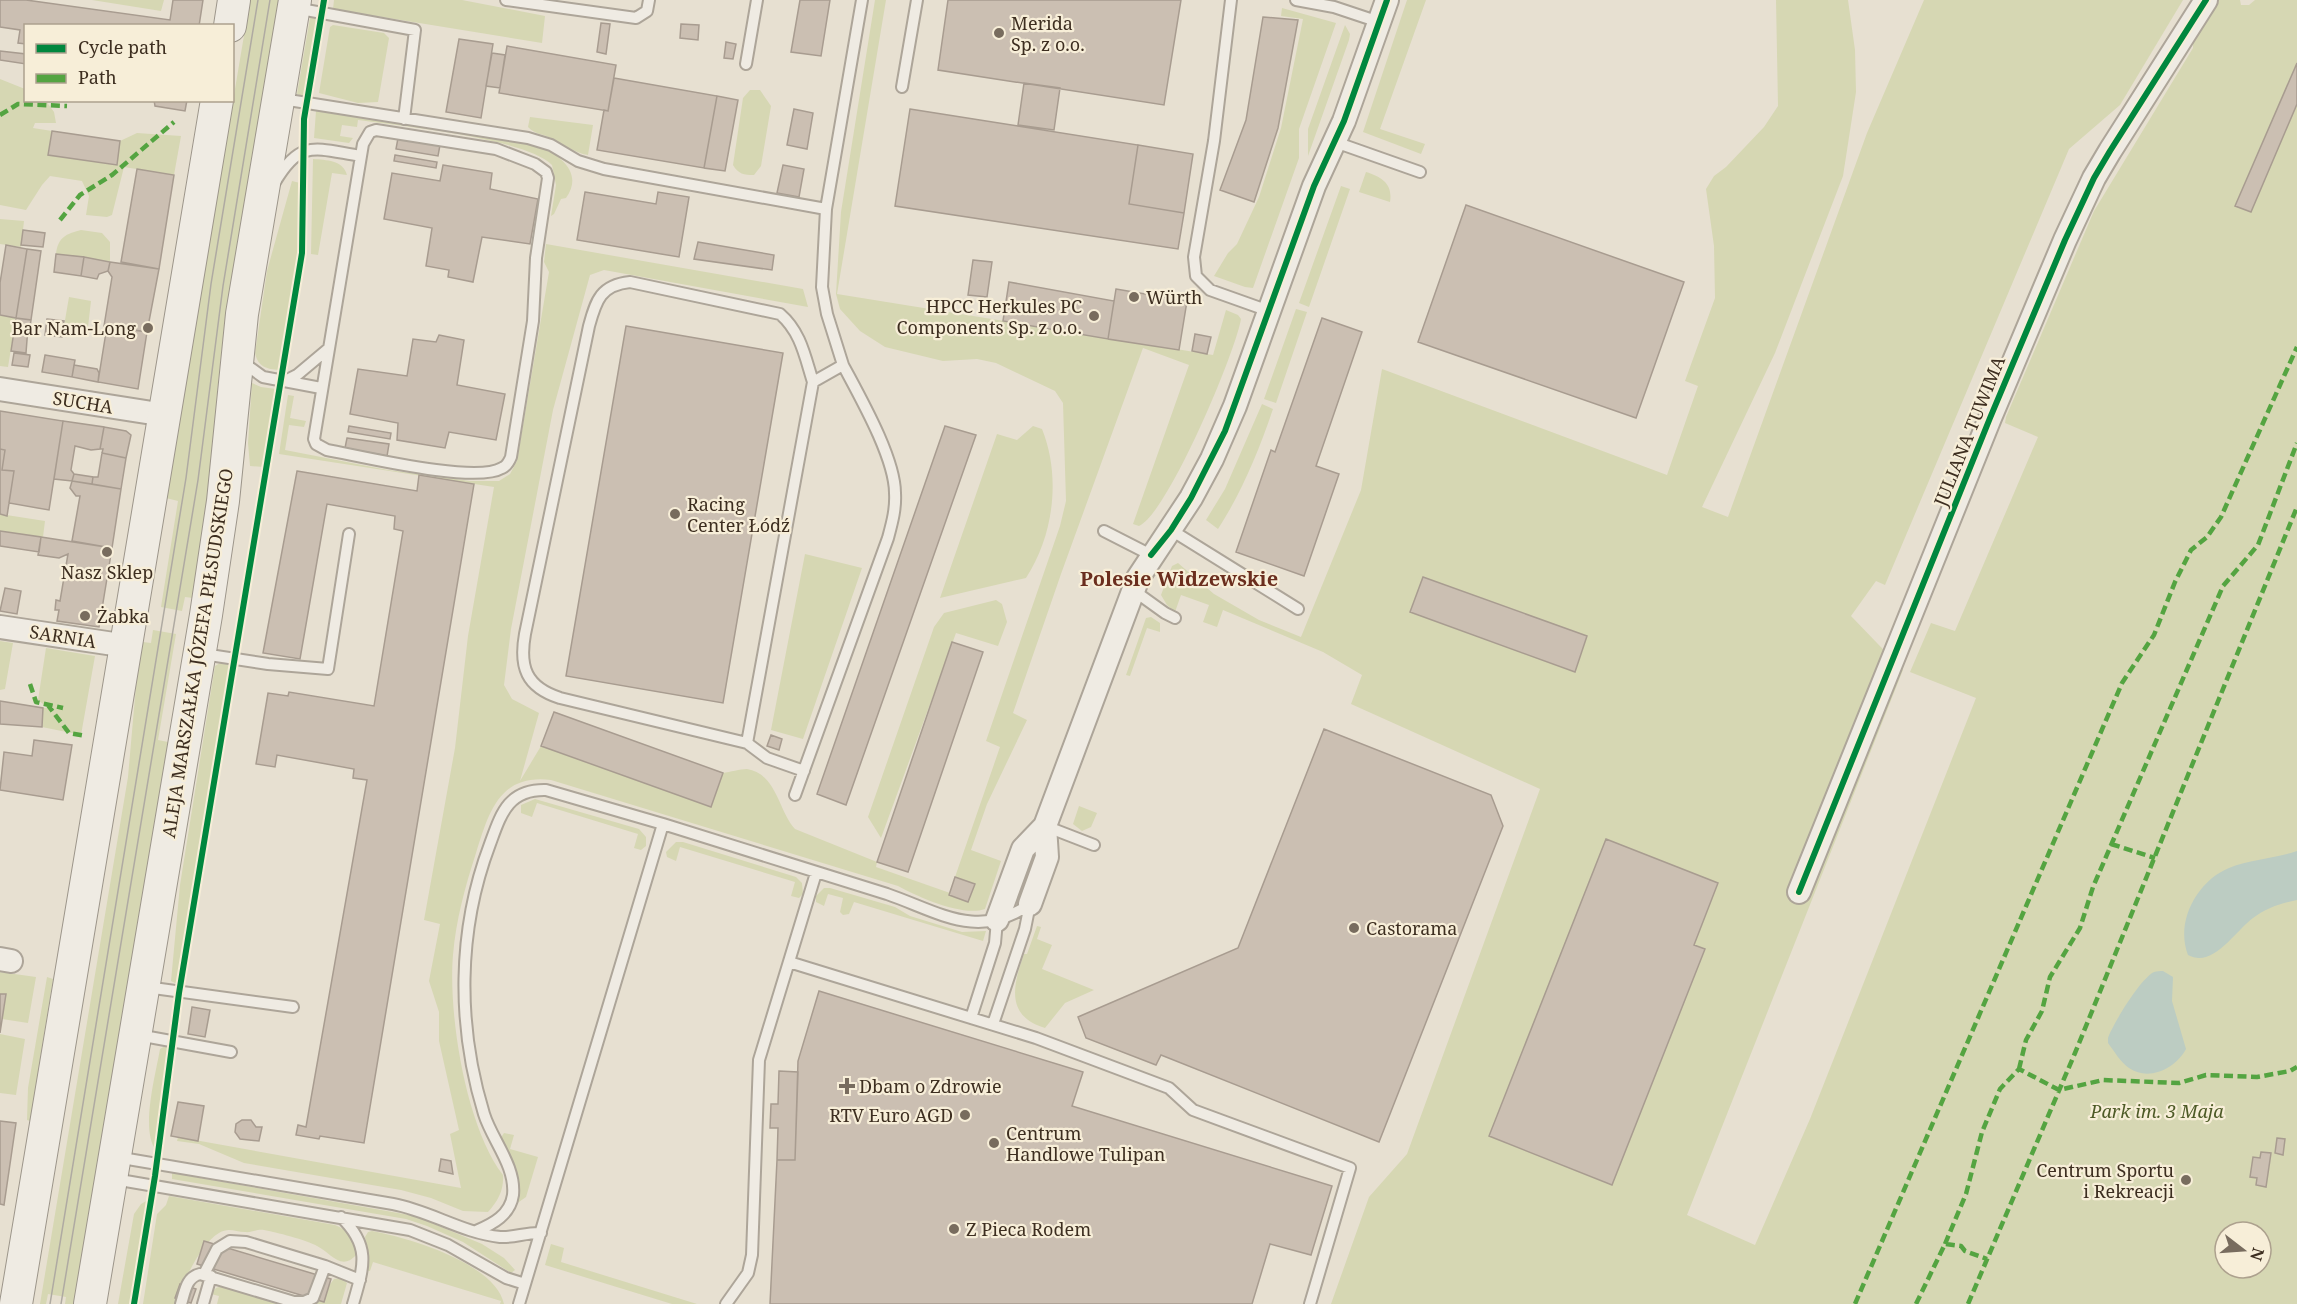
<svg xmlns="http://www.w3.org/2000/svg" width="2297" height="1304" font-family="'Noto Serif',serif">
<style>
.green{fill:#d6d7b3;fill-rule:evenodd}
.water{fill:#bcccc2}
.building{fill:#cbbfb2;stroke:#a89c90;stroke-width:1.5}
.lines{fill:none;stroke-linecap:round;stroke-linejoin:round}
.lane-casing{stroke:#ada599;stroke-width:14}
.street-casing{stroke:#ada599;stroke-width:26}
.secondary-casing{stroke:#9c958a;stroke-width:34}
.lane{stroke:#efebe3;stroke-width:10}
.street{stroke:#efebe3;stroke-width:22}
.secondary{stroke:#efebe3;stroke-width:32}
.tram{stroke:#afaaa2;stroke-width:1.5}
.quiet{stroke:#54a441;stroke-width:4.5;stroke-dasharray:9 4.5;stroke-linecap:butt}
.cycleway-casing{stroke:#f7eed8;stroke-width:10}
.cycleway{stroke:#00873e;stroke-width:6}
.poi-dot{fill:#786c5e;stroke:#f7eed8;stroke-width:2}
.labels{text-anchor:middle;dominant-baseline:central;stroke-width:4.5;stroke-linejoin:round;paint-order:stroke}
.poi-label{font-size:18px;fill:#3d2e20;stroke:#f7eed8;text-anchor:start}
.street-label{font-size:18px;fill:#3d2e20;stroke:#f7eed8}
.park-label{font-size:18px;font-style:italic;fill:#4d5a26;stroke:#f7eed8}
.neighbourhood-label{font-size:20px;font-weight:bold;fill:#6b2e1e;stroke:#f7eed8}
</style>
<rect width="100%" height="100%" fill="#e7e0d1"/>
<path class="green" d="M92 0H164L161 11Z
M250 0H279L226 311 217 393 210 484 193 598 185 597 182 611 161 607 178 501 166 498Z
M334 0H462L545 16 542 43 333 9Z
M875 0H886L837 294 1213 355 1226 310 1238 315 1241 319C1235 354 1168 513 1139 526L1133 524 1189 365 1143 348 1061 574 1013 713 1027 720 987 804 971 850 1001 861 985 909C963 917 918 897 898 886L551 780C499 774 489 812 476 853 465 887 456 920 453 955 448 1015 466 1127 503 1175 504 1190 498 1201 488 1212L463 1211 431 1198 401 1190 244 1163 199 1144 177 1141 178 1137 461 1188 450 1134 459 1130 439 1041V1012L429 981 440 924 424 920 455 748 468 636 494 487 279 454 288 395 294 396 290 418 306 421 304 427 289 425 285 450 388 470 470 481H499L510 474 517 461 549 272 544 262 546 244 803 289 808 307 604 270 590 275 553 410 511 629 504 685 512 699 539 713 520 781 541 746 711 807 723 773C730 772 740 769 747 769 777 774 778 810 795 829L877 862 876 867 950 893 949 895 968 902 974 884 955 877 1000 747 986 741 1060 526 1066 501 1063 403 1055 391 996 363 977 359 943 361 885 347 860 331 840 309 836 294 841 212Z
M1407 0H1426L1380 129 1425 144 1421 154 1363 132Z
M1776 0H1848L1855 50 1856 92 1843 176 1775 353 1702 507 1728 517 1867 133 1924 0H2183L2120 105 2069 149 1885 585 1876 581 1851 616 1903 670 1687 1215 1755 1245 1810 1119 1976 698 1910 672 1931 623 1955 631 2038 437 2005 423 2006 417 2094 211 2193 48V37L2218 0H2240L2241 5H2249L2255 0H2297V1304H1331L1369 1197 1407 1154 1540 789 1351 704 1362 675 1323 652 1223 610 1217 627 1203 622 1209 605 1181 595 1175 612 1167 605 1161 595 1172 566 1178 563 1214 594 1259 620 1301 637 1361 490 1382 369 1667 475 1698 386 1685 381 1715 298 1714 246 1706 189 1714 176 1726 167 1764 127 1778 106ZM2225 1232H2261V1268H2225Z
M1282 8 1336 23 1299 129V158L1253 288 1245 287 1214 276 1228 253 1237 244 1259 197 1281 128 1303 19 1281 16Z
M313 17H318L305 97 297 94 310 18Z
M333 25 384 33 389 38 378 102 358 103 319 93 330 27Z
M1345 25 1350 34 1349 40 1308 156V129Z
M0 79 25 89 26 100 46 101 54 112 56 123H35L33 128 52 131 48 155 116 165 120 141 137 133 181 136 174 175 124 167 112 215 107 217 86 215 89 196 82 181 50 176 42 185 26 210 0 205Z
M750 90H760L771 106 761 166 754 175C744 175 738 174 733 165L743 98Z
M316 111 539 146C560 155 584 173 566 198L561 199 554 214 551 216 556 185 552 165C525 138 400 126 358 120L357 127 342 125 340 136 353 138 349 143 314 138Z
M530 117 593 125 588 155C574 153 564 144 551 138 543 134 534 134 528 127Z
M313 159C326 160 343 160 347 175L332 173 318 255 311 254Z
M1366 172C1382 177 1393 184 1390 202L1359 192Z
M292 181 300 183 299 252 279 370C267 369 258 367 255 353L267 271Z
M1341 186 1350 189 1309 307 1299 303Z
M0 219 24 221 21 247 0 244Z
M81 230 102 233 110 242V262L56 254C58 237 66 234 81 230Z
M69 297 91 301 88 327 79 329 64 326Z
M1296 309 1307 312 1276 403 1264 399Z
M0 315 16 318 8 367 0 366Z
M252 383 261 387 276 389 264 467 250 466 248 443Z
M1262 404 1273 409C1259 450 1242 492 1218 529L1206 520 1225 489Z
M1033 426 1042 429C1061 476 1054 535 1026 578L940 598 997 434 1017 440Z
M0 514 45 521 43 537 0 531Z
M805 554 862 568 803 739 771 730Z
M996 600 1002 604 1007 622 998 646 956 633 881 838 868 817 934 627 944 613Z
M1151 617 1160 623V632L1147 628 1130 676 1126 675 1146 618Z
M153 630 176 634 158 740 168 742 75 1304H65L66 1297 48 1294 46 1304H40L128 777 136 686 143 642 151 643Z
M0 641 13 643 5 689 0 690Z
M46 648 95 656 81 735 42 727 43 708H48L38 700Z
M220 663 230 665 177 984 171 981 180 885 215 666Z
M535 799 639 829 646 837V846L641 850 634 848 638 834 537 803 532 817 521 813V805Z
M1079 806 1097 813 1091 827 1082 831 1073 824Z
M676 842H683L796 877 802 883 803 894 799 898 791 896 795 882 680 847 676 861 667 857 666 852Z
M824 888H830L895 907 910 916 962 932 986 931 983 941 854 902 849 914 843 915 840 912 843 898 828 894 824 906 816 902V896Z
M1037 926 1041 927 1037 939 1052 945 1042 969 1094 990 1065 1003 1045 1028C1005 1016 1013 985 1024 954H1027Z
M0 972 36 977 28 1023 2 1019 6 995 0 994Z
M47 977 53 979 30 1121 27 1120 28 1088Z
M0 1034 25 1039 16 1095 0 1093Z
M165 1046 168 1047 156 1150C140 1131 156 1073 160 1049Z
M504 1133 514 1135 510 1149 538 1157 526 1197 516 1204 519 1181 500 1139Z
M172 1173 415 1216 482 1244 504 1258 515 1270 511 1273 463 1242 427 1226 406 1219 172 1179Z
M169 1196 335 1225C348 1230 357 1241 356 1255 341 1272 330 1252 317 1246 307 1240 275 1232 264 1230 257 1229 251 1233 245 1232 235 1232 229 1227 219 1233 200 1244 182 1284 176 1304H143L157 1214 166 1205Z
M148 1200 130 1304H118L134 1214 141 1204Z
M372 1231C409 1238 495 1263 504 1304H500L501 1301 373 1262 370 1271 364 1270 368 1254 365 1237 368 1232Z
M551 1244 564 1248 561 1262 697 1304H672L545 1265Z
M340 1278 347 1283 341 1304H315L334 1279Z
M222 1286 283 1304H217L219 1296 211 1294 216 1288Z"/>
<path class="water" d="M2297 851V900C2281 903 2266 908 2253 918 2235 931 2213 969 2188 955 2175 922 2197 881 2229 868 2251 859 2275 859 2297 851Z
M2163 971 2173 977 2172 1001 2186 1049C2176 1068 2149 1082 2129 1068 2121 1063 2114 1051 2108 1043V1038C2113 1024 2140 979 2154 972 2157 971 2160 971 2163 971Z"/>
<path class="building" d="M0 0H26L170 20 173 0H203L199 26H26V44L18 43 20 30 0 27Z
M800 0H830L821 56 791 52Z
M948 0H1181L1164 105 938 70Z
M1263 17 1298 20 1278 128 1254 202 1220 190 1246 120Z
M601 23 610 24 606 54 597 52Z
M681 24 699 25 698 40 680 38Z
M459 39 493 44 481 118 446 112Z
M726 42 736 44 733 59 724 58Z
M507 46 616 65 608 111 499 93Z
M0 51 26 54V64L0 60Z
M492 53 505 55 500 88 486 86Z
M2297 63V104L2251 212 2235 206Z
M614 78 717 96 704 168 597 150 604 110 608 111Z
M1024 83 1060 88 1054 130 1018 125Z
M717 96 738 100 725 171 704 168Z
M154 100H187L185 111 155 106Z
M794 109 813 113 807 149 787 145Z
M910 109 1138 145 1129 204 1184 213 1178 249 895 206Z
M52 131 120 141 117 165 48 155Z
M398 138 440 145 438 156 396 149Z
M1138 145 1193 154 1184 213 1129 204Z
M395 155 437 162 436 168 394 161Z
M443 165 492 173 490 189 538 199 530 244 482 237 473 282 448 277 449 270 426 266 432 228 384 219 392 173 440 181Z
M783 165 804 169 799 197 777 193Z
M137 169 174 175 159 269 121 262Z
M585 192 656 204 658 192 689 197 679 257 577 240Z
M1466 205 1684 282 1636 418 1418 342Z
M23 230 45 233 43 247 21 245Z
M698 242 774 255 772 270 694 259Z
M6 245 27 249 16 318 0 315V283Z
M27 249 41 251 31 320 16 318Z
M56 254 84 257 81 276 54 272Z
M84 257 110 262 108 271 99 274 97 279 81 276Z
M973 260 992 262 987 297 968 295Z
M110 262 159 269 147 332 104 326 112 277 108 271Z
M1009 282 1114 301 1108 339 1003 321Z
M1116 289 1187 301 1179 350 1108 339Z
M16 318 31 320 30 327H28L26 353 11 351Z
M1322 318 1362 332 1316 466 1339 474 1304 576 1236 552 1271 450 1275 452Z
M47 319 64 321 62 337 45 335Z
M107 326 147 332 138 389 98 382Z
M626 326 783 353 723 703 566 676Z
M1195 334 1211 337 1207 354 1192 351Z
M439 335 464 340 457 385 505 394 496 440 449 432 445 448 397 440 398 423 350 414 358 369 407 376 413 339 436 342Z
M14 353 30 355 28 367 12 365Z
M45 355 75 360 72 377 42 372Z
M74 365 97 369 99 373 98 382 72 377Z
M0 411 63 421 49 510 9 503 14 471 2 470 5 450 0 449Z
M63 421 104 427 100 449 91 450 75 446 71 470 74 474 72 481 54 479Z
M349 426 391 433 390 439 348 432Z
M945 426 976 435 846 805 817 794Z
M104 427 126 431 131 435 126 458 102 453 103 449H100Z
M347 438 389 444 387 456 345 448Z
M0 449 5 450 2 470 14 471 7 516 0 514Z
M102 453 126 458 121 489 92 484 93 477H98Z
M297 471 417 491 419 475 474 484 364 1143 320 1136 319 1139 296 1135 298 1125 306 1127 367 780 353 778 354 769 277 755 275 767 256 764 268 693 288 696 289 692 374 706 403 531 394 529 395 516 327 504 300 659 263 653Z
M74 474 93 477 92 484 72 481Z
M72 481 121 489 112 548 72 541 80 496H76L70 488Z
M0 531 41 537 39 552 0 546Z
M41 537 112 548 99 627 57 621 59 610H55L56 600 60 601 68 554 59 558 38 555Z
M1423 577 1587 636 1575 672 1410 612Z
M5 588 21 591 17 614 0 611Z
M952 642 983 652 908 872 877 862Z
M0 701 43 708 42 727 0 724Z
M554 712 723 773 711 807 541 746Z
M1324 729 1491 795 1503 826 1379 1142 1161 1055 1156 1065 1086 1038 1078 1017 1238 948Z
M771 735 782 739 779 750 767 746Z
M34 740 72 745 63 800 0 790 4 752 32 756Z
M1606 839 1718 883 1694 945 1705 949 1612 1185 1489 1136Z
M955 877 975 884 968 902 949 895Z
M819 991 1083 1072 1072 1106 1332 1186 1311 1255 1270 1244 1252 1304H770L777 1160H795L798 1061Z
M0 994H6L0 1033Z
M192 1007 210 1010 205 1037 188 1034Z
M779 1071 798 1072 795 1160H777L778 1128H770L771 1104H778Z
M178 1102 204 1106 198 1141 171 1136Z
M242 1120H251L256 1127H262L259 1141 240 1139 235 1132 236 1124Z
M0 1121 16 1123 4 1205 0 1204Z
M2277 1138 2285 1139 2283 1155 2275 1153Z
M2261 1152 2271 1153 2266 1187 2256 1185 2257 1178 2250 1177 2253 1157 2260 1158Z
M441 1159 451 1161 453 1174 439 1171Z
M204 1241 331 1279 324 1302 197 1264Z
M180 1284 196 1289 191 1303 175 1298Z"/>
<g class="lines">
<g class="lane-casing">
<path id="lane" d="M506 0 636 18 647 11 649 0
M1231 0 1214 141 1194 257 1196 276 1210 290 1269 311
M1296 0 1334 7 1379 22
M295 8 415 30 404 119
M746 64 757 0
M902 87 917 0
M282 99 528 138 551 145 578 161 604 169 826 209
M376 130 496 149 535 164 546 172 548 178 536 258 533 321 511 457C509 462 507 466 502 468 475 484 361 456 327 450L316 444 314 439 363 144 370 132Z
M1335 142 1420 172
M275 182C301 138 316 149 361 156
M241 361 263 377 321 388
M287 380 297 375 328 349
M813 382C805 357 801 332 780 314L630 282C601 285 596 300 589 326L525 634C519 667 526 687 560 698L747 743 813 382 843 365 827 314 822 287 826 209 862 0
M1171 530 1298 609
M1104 531 1151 555
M1133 590 1165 613 1175 618
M203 654 268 664 328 669 349 534
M747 743 767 758 804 771
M795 795 888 538C892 523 896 509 895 493 895 458 860 397 843 365
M1045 826 1094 845
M789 962 1036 1038 1169 1088 1193 1110 1350 1168 1310 1304
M146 987 293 1007
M971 1018 995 943 997 920
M993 1024 1025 929 1030 904
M138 1035 231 1052
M116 1157 393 1204C430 1211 463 1233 500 1237 514 1238 527 1232 541 1233
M114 1179 410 1230 448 1245 506 1278 525 1284
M341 1217C371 1246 364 1266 353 1304
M476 1231C493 1224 510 1215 513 1195 516 1166 492 1140 484 1114 457 1026 457 931 490 844 501 814 508 789 546 790L663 824
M204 1274 217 1249 230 1241 246 1242 325 1266
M181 1304C185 1292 186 1277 200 1274L294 1302H304L313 1298 325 1266 360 1280
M203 1304 211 1276
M519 1304 663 824 887 894C939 912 978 941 1030 904
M726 1304 748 1273 752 1255 759 1060 816 873"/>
</g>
<g class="street-casing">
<path id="street" d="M0 389 165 415
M0 627 127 646
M1799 892 1990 418 2065 240 2094 178 2110 151 2206 0
M1030 904 1047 857 1045 826
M997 920 1023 849 1045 826 1138 578 1191 498 1212 459 1235 406 1314 186 1344 121 1387 0
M0 959 11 961"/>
</g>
<g class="secondary-casing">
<path id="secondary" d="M230 26 234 0
M16 1304 217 100
M90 1304 206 615 223 501 242 314 295 0"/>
</g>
<use href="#lane" class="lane"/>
<use href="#street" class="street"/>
<use href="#secondary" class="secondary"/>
<path class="tram" d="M50 1304 186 478 211 284 258 0
M61 1304 198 480 223 286 270 0"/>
<path class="quiet" d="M0 115 18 104 67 106
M60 220 80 195 112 175 174 122
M30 684 36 702 63 708
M47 704 69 733 86 736
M2111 844 2155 858
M2019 1069 2026 1040 2042 1011 2050 977 2080 928 2093 887 2223 586 2258 545 2297 443
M1945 1244 1966 1194 1982 1132 2000 1089 2019 1069 2059 1090 2103 1080 2179 1083 2206 1075 2257 1077 2290 1071 2297 1067
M1855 1304 2122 683 2154 635 2175 582 2191 550 2207 537 2221 517 2297 347
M1916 1304 1945 1244 1961 1246 1965 1251 1987 1259
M1968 1304 2075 1053 2297 507"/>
<g class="cycleway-casing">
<path id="cycleway" d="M1151 555 1171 530 1191 498 1225 431 1314 186 1344 121 1387 0
M1799 892 1990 418 2065 240 2094 178 2110 151 2206 0
M134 1304 155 1176 179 993 302 253 304 119 324 0"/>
</g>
<use href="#cycleway" class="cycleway"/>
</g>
<g class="poi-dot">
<circle cx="999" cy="33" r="6"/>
<circle cx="1134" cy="297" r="6"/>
<circle cx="1094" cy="316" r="6"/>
<circle cx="148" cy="328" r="6"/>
<circle cx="675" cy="514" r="6"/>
<circle cx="107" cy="552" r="6"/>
<circle cx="85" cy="616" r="6"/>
<circle cx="1354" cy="928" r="6"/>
<path d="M844 1077h6v6h6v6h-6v6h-6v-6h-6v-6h6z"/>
<circle cx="965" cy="1115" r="6"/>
<circle cx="994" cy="1143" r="6"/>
<circle cx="2186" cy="1180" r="6"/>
<circle cx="954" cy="1229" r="6"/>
</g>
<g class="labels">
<g class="poi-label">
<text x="1011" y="23">Merida<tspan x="1011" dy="21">Sp. z o.o.</tspan></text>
<text x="1146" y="297">Würth</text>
<text x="1082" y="306" text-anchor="end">HPCC Herkules PC<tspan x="1082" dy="21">Components Sp. z o.o.</tspan></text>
<text x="136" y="328" text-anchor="end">Bar Nam-Long</text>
<text x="687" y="504">Racing<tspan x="687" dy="21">Center Łódź</tspan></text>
<text x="107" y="572" text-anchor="middle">Nasz Sklep</text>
<text x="97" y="616">Żabka</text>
<text x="1366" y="928">Castorama</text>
<text x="859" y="1086">Dbam o Zdrowie</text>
<text x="953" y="1115" text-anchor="end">RTV Euro AGD</text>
<text x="1006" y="1133">Centrum<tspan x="1006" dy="21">Handlowe Tulipan</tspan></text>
<text x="2174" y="1170" text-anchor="end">Centrum Sportu<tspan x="2174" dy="21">i Rekreacji</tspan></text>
<text x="966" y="1229">Z Pieca Rodem</text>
</g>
<g class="street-label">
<text transform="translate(83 402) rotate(9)">SUCHA</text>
<text transform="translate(1969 431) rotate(-68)">JULIANA TUWIMA</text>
<text transform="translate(63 636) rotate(9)">SARNIA</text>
<text transform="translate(197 653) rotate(-81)">ALEJA MARSZAŁKA JÓZEFA PIŁSUDSKIEGO</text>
</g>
<g class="park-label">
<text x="2157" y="1111">Park im. 3 Maja</text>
</g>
<g class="neighbourhood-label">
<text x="1179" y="578">Polesie Widzewskie</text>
</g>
</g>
<rect x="24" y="24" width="210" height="78" fill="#f7eed8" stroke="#ada18e" stroke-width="1.5"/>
<rect x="36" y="44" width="30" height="9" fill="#00873e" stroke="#ada18e" stroke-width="1.5"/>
<text x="78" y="54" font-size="18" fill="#3d2e20">Cycle path</text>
<rect x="36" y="74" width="30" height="9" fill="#54a441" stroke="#ada18e" stroke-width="1.5"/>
<text x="78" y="84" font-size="18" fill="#3d2e20">Path</text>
<g transform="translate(2243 1250) rotate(107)"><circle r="28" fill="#f7eed8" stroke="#ada18e" stroke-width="1.5"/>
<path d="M0-4.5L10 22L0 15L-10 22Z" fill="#786c5e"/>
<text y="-9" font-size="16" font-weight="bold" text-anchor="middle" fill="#3d2e20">N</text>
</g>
</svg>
